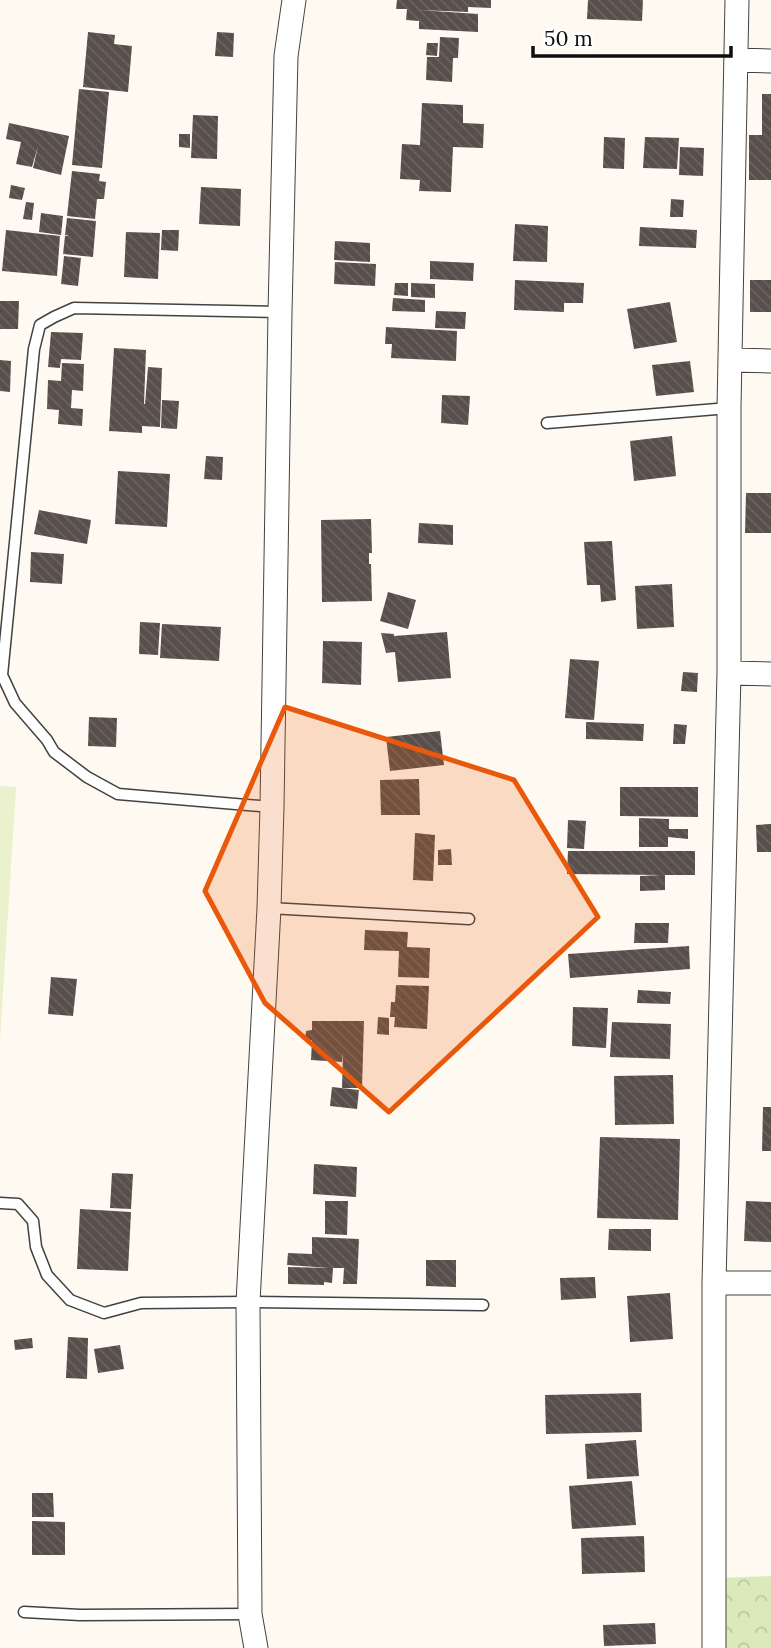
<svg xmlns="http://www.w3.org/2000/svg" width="771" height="1648" font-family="Lora,serif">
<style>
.park{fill:url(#park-crowns)}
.pitch{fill:#eaf1cc}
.building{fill:url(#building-back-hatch)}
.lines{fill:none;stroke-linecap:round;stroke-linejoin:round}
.lane-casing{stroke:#424242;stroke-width:13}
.street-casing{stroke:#424242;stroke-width:25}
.lane{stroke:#fff;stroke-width:10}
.street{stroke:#fff;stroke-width:23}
.marked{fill:#e8590c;fill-opacity:0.2;stroke:#e8590c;stroke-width:5;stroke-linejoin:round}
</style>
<defs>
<pattern id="park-crowns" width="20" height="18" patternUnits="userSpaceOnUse" patternTransform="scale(1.75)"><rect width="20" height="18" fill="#daeabb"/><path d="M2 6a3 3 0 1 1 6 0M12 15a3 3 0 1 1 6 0" fill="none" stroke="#bac8a0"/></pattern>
<pattern id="building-back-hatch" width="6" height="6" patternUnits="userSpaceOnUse" patternTransform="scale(1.75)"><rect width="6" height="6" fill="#584e4b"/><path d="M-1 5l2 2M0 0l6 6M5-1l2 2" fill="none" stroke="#6b6361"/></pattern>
</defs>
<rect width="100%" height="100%" fill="#fffaf1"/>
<path class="park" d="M771 1576V1648H715L716 1578Z"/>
<path class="pitch" d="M0 786 16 787 0 1040Z"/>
<path class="building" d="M397 0H491V8L468 7V12L419 10 478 14V32L419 29V21L406 20 407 9H396Z
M588 0H643L642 21 587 19Z
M88 32 115 35 114 44 132 46 128 92 83 87Z
M217 32 234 33 233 57 215 56Z
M440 37 459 38 458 58H453L452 82 426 80 427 57H439Z
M427 43H438L437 56 426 55Z
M79 89 109 92 102 168 72 165Z
M762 94H771V180H749V135H762Z
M422 103 463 105V123L484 124 483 148 453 147 451 192 419 191 420 180 400 179 402 144 420 145Z
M193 115 218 116 217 159 191 158Z
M9 123 69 136 61 175 33 168 38 146 32 167 16 164 21 142 6 139Z
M179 134H190V148L179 147Z
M604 137 625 138 624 169 603 168Z
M645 137 679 138 677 169 643 168Z
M680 147 704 148 703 176 679 175Z
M72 171 100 174 99 181 106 182 104 199H97L95 219 67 216Z
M11 185 25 188 22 200 9 198Z
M201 187 241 189 240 226 199 224Z
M671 199 684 200 683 217H670Z
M26 202 34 203 32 220 23 219Z
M41 213 63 216 61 235 39 232Z
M67 218 96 221 93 257 63 254 65 236H69L65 235Z
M515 224 548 226 547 262 513 261Z
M640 227 697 230 696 248 639 246Z
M6 230 60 236 57 276 2 271Z
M162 230H179L178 251 161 250Z
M126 232 160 233 158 279 124 277Z
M335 241 370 243V262L334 260Z
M64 256 81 258 78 286 61 284Z
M430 261 474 263 473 281 430 279Z
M335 262 376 264 375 286 334 284Z
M515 280 584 283 583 303H564V312L514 310Z
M750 280H771V312H750Z
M395 283H408V296L394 295Z
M411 283 435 284V298L411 297Z
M393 298 425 300V312L392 311Z
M0 301H19L18 329H0Z
M670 302 677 342 634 349 627 309Z
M436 311 466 312 465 329 435 328Z
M386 327 457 331 456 361 391 358 392 344H385Z
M51 332 83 333 81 360 61 359 60 368 48 367Z
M114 348 146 350 144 404H145L148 367 162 368 160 427 142 426V433L109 431Z
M0 360 11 361 10 392 0 391Z
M690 361 694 392 656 396 652 365Z
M62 363 84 364 83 391 72 390 71 408 83 409 82 426 58 424 59 410 47 409 48 380 61 381Z
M442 395 470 396 468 425 441 423Z
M162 400 179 401 177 429 161 428Z
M672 436 676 476 634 481 630 441Z
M206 456 223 457 222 480 204 479Z
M118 471 170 474 167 527 115 524Z
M746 493H771V533H745Z
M39 510 91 520 87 544 34 534Z
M371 519 372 553H369V564H371L372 601 322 602 321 520Z
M419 523 453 525V545L418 543Z
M612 541 616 600 601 602 600 585H587L584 542Z
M31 552 64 554 62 584 30 582Z
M672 584 674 627 637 629 635 586Z
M388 592 416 600 408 629 380 621Z
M140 622 160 623 158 655 139 654Z
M162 624 221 627 219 661 160 658Z
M447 632 451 678 398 682 395 652 386 653 381 633 394 634V636Z
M323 641 362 642 361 685 322 683Z
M570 659 599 661 594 720 565 718Z
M683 672 698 673 697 692 681 691Z
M89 717 117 718 116 747 88 746Z
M586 722 644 724 643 741 586 739Z
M674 724 687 725 685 744H673Z
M440 731 444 765 390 771 386 737Z
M419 779 420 815H381L380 780Z
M620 787H698V817L620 816Z
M639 818 669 819V829H688V839L668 837V847H639Z
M568 820 586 821 584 849 567 848Z
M771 824V852H757L756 825Z
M415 833 435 835 433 881 413 880Z
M451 849 452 865H438V850Z
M568 851H695V875H665V890L640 891V876L661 875 567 874Z
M635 923H669L668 943H634Z
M365 930 408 932 407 947 430 948 429 978 398 977 399 951 364 950Z
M689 946 690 969 570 978 568 954Z
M51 977 77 979 73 1016 48 1014Z
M396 985 429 986 427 1029 394 1027 395 1017H390L391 1002H395Z
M638 990 671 992 670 1004 637 1003Z
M573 1007 608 1008 606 1048 572 1046Z
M378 1017 389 1018V1035L377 1034Z
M312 1021H364L362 1088H342L343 1052 342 1062 311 1060 312 1040H305L306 1031 312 1030Z
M612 1022 671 1024 670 1059 610 1057Z
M673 1075 674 1124 615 1125 614 1076Z
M332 1087 359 1090 357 1109 330 1106Z
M763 1107H771V1151H762Z
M600 1137 680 1139 678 1220 597 1218Z
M314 1164 357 1167 356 1197 313 1194Z
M112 1173 133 1174 131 1209 110 1208Z
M325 1201H348L347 1235 325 1234Z
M746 1201 771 1202V1242L744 1241Z
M80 1209 131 1212 128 1271 77 1269Z
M609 1229H651V1251L608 1250Z
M312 1237 359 1239 357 1284H343L344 1268H333L332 1283 324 1282V1285L288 1284V1267L330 1268 287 1265 288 1253 312 1254Z
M426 1260H456V1287L426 1286Z
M595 1277 596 1298 561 1300 560 1278Z
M670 1293 673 1339 630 1342 627 1296Z
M68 1337 88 1338 87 1379 66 1378Z
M32 1338 33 1348 15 1350 14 1340Z
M120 1345 124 1369 98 1373 94 1349Z
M641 1393 642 1432 546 1434 545 1395Z
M636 1440 639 1476 587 1479 585 1444Z
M632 1481 636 1525 572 1529 569 1486Z
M32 1493H53L54 1517H32Z
M32 1521 65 1522V1555H32Z
M644 1536 645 1572 582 1574 581 1538Z
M655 1623 656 1644 604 1646 603 1625Z"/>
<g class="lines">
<g class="lane-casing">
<path id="lane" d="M547 423 729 408
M272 807 118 794 87 777 54 752 47 740 15 703 2 675 34 349 40 325 54 317 74 308 280 312
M269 908 469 919
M0 1203 18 1204 33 1221 36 1247 47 1275 70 1300 104 1313 141 1303 248 1302 483 1305
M24 1612 80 1615 250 1614"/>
</g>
<g class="street-casing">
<path id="street" d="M736 60 771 61
M731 360 771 361
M729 673 771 674
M714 1283H771
M256 1648 250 1614 248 1302 269 908 272 807 280 312 286 56 294 0
M714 1648V1283L729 673V408L737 0"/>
</g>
<use href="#lane" class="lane"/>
<use href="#street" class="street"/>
</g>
<path class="marked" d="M285 707 514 780 598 917 389 1112 265 1003 205 891Z"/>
<path d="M533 46v10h198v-10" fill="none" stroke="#0f0f0f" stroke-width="3.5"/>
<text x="544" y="46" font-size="21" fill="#0f0f0f" stroke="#ffffff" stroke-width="5" paint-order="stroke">50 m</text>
</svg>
